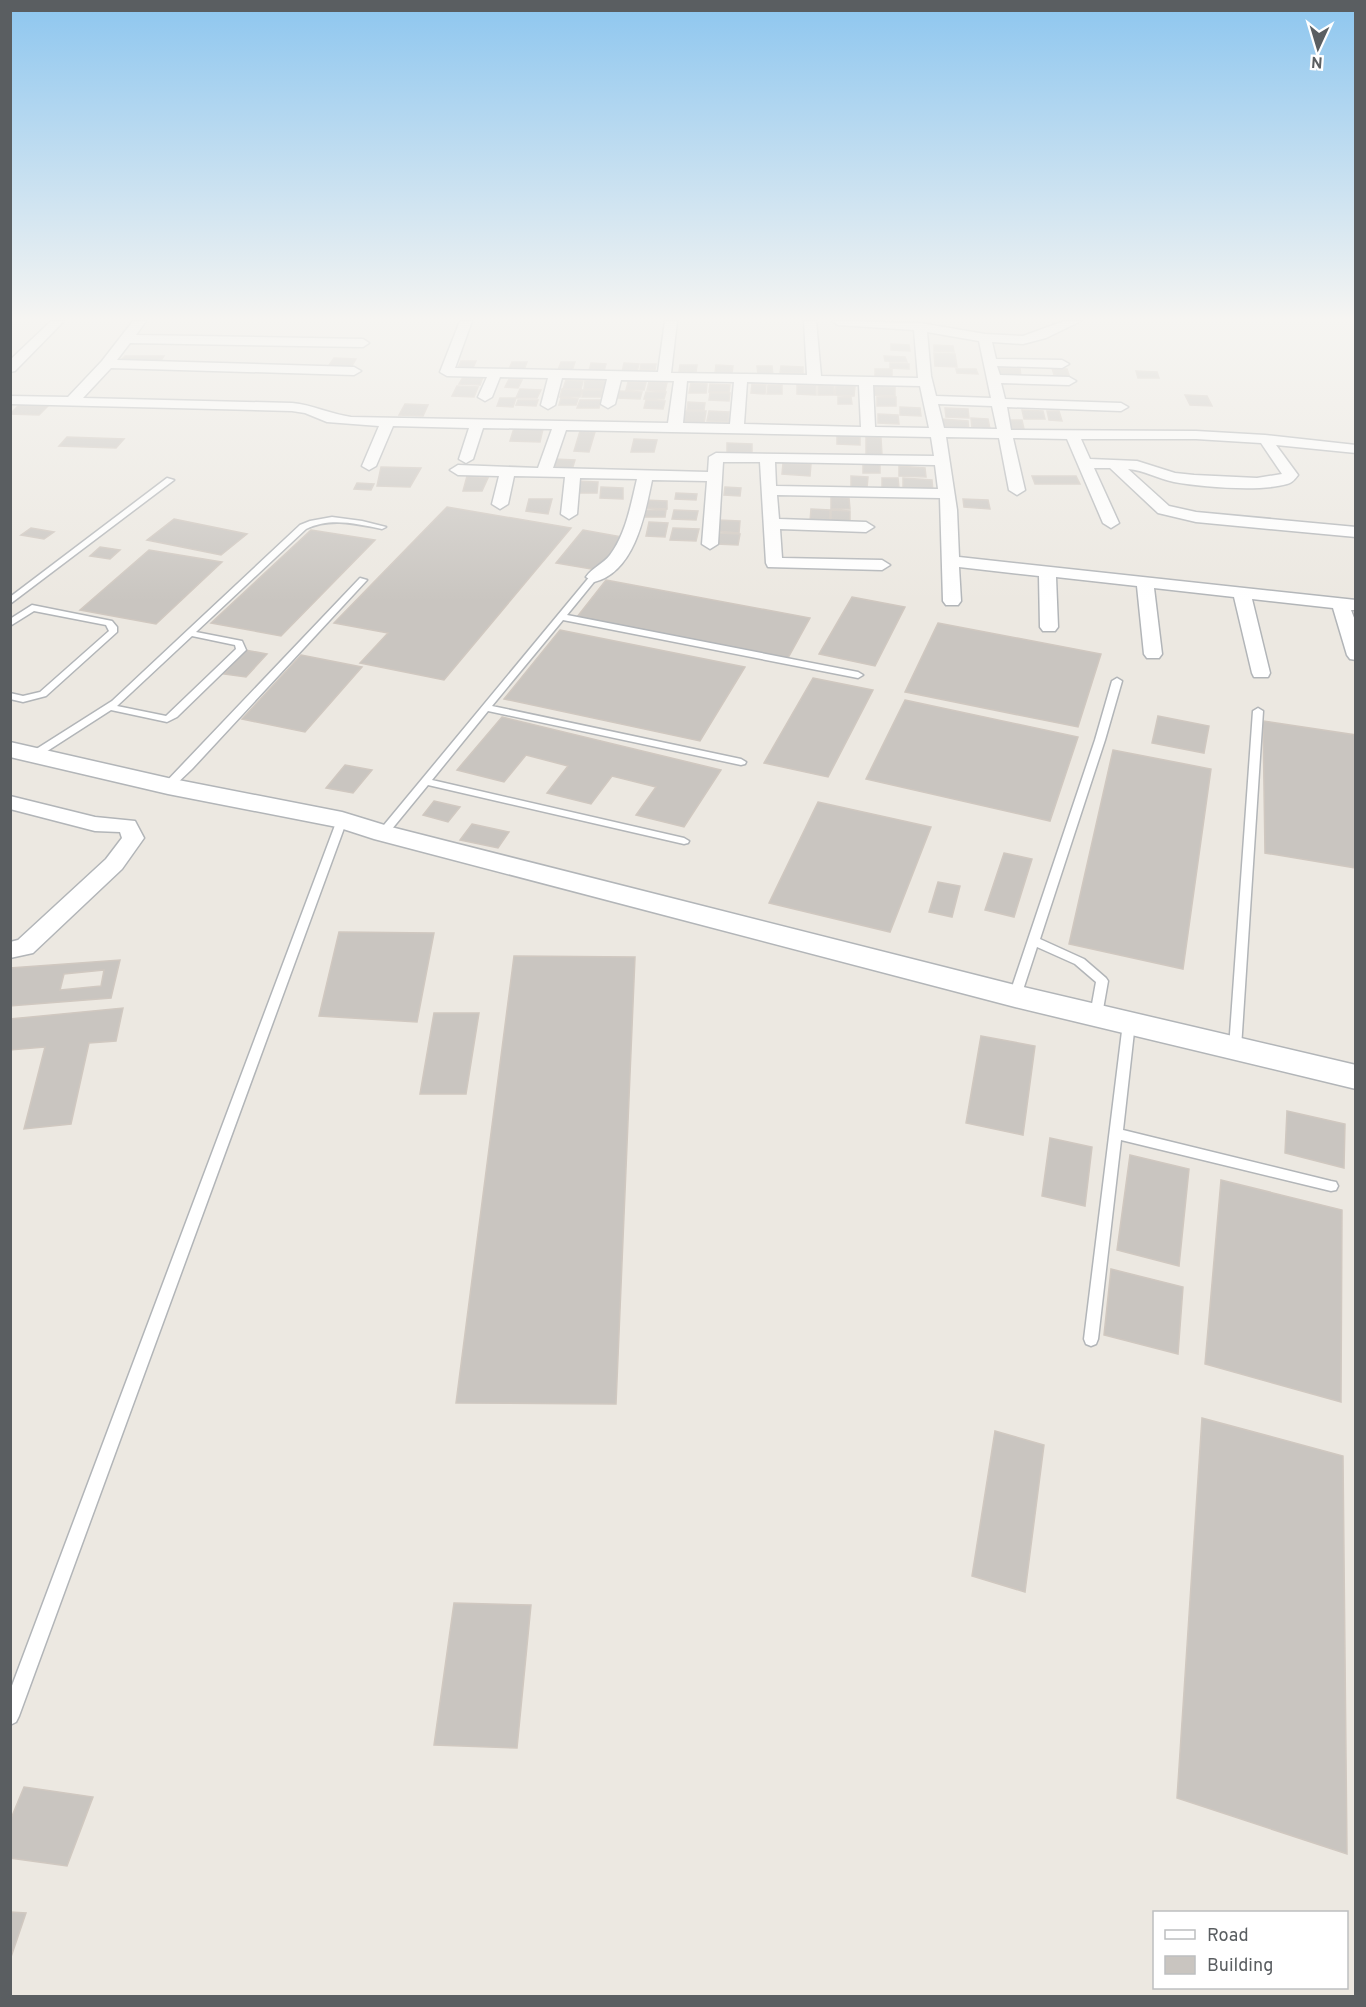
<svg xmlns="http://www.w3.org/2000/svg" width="1366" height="2007" font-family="Overpass,sans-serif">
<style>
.building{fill:#c9c5c0;stroke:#d0c8c0;stroke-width:1.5;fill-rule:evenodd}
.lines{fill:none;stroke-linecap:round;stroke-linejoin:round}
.service-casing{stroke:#b2b5b8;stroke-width:3}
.minor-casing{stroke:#b2b5b8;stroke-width:3}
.tertiary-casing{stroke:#b2b5b8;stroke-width:3}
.service{fill:#fff;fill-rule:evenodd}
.minor{fill:#fff;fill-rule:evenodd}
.tertiary{fill:#fff;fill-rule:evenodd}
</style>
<rect width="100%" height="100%" fill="#ece8e1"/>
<path class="building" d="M891 344 909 345 910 351 891 350Z
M934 345 953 346 954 352 934 351Z
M934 353 955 354 957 367 935 366Z
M125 356H164L160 362 120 361Z
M884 356 905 357 907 362 885 361Z
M334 358 356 359 350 369 327 368Z
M461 361H476L473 368H458Z
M512 362H527L524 370 509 369Z
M561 362H575L572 371 558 370Z
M591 363 606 364 604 371H589Z
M624 363 639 364 637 372H622Z
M890 363 909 364V369L890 368Z
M641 364H656L655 370H640Z
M680 365H697L696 372H679Z
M716 365 733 366 732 373H715Z
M757 366H772L773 375H758Z
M781 366 803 367V373H780Z
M998 368H1020L1021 377 999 376Z
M1052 368 1067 369 1070 378H1055Z
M875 369H892V378H875Z
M956 369H976L978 374 957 373Z
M1136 371 1157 372 1159 378H1138Z
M463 377H483L480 385 459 384Z
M509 379 522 380 518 388 505 387Z
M566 380 583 381 581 389H563Z
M585 380 612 381 611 389H584Z
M628 382H646L644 390H626Z
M649 382 667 383 665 391 647 390Z
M691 383 707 384 706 393H689Z
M710 384 730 385 729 392H709Z
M752 384 766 385 765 394 751 393Z
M768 385H782V394H767Z
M797 385H816V395L797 394Z
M818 385 834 386V395H818Z
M836 385 855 386 854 396 835 395Z
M457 386 478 387 474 397 452 396Z
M872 386 895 387V396L872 395Z
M520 389 541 390 537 398H516Z
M562 389 582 390 580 397H560Z
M583 390H603L601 397H582Z
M619 391 642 392 640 399 617 398Z
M646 392H666L664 399H644Z
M710 393H730L729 401 709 400Z
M1185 395 1207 396 1212 406 1190 405Z
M838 397H851L852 404H838Z
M877 397H896V406H877Z
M500 398H516L513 407 497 406Z
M561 398 578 399 576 405H559Z
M518 400H538L536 406 516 405Z
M580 400H601L599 408H577Z
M646 400 665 401 663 409 644 408Z
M688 402 705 403 704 410H687Z
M405 404 428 405 423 416 399 415Z
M19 405 48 406 39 415 10 414Z
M900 407 920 408 921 416 900 415Z
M945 408 968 409 969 418 946 417Z
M1022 410 1043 411 1045 419H1024Z
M683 411H706L704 424 681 423Z
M709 411 729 412 728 422 707 421Z
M1047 411H1059L1062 421 1049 420Z
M878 414 898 415 899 424 878 423Z
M971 418 988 419 990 429 972 428Z
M942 419 968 421 969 431 943 430Z
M1006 420H1022L1024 429H1008Z
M514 428 543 429 540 442 510 441Z
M580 431 595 432 589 452 574 451Z
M837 436 860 437V445L837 444Z
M67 437 124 439 116 448 59 446Z
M866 437 881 438 882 455H866Z
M634 439 657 440 654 452H631Z
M727 443 752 444V453L727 452Z
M554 459 575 460 572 470 550 469Z
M783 463 811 464 810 476 782 474Z
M863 463 880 464V473H863Z
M899 466 925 468 926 477 899 476Z
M381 467 421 468 410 487 377 486Z
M467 476 488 478 482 491H463Z
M851 476 868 477 867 488 851 487Z
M1032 476H1076L1080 484H1035Z
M882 478H898L899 488 882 487Z
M903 478 932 480 933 492 903 490Z
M574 481 598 482 597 493H572Z
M357 483 374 484 371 490 354 489Z
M601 487 623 488V499L600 498Z
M725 487 741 488 740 496 724 495Z
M676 493 697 494 696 500 675 499Z
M831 497 849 498 850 509H831Z
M529 499H552L548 514 526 511Z
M963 499 988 500 990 509 964 507Z
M644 500 667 501V509L644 508Z
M447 507 571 528 444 680 360 663 388 633 334 623Z
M811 509 830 510V522L810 521Z
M643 510H666L665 517H641Z
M674 510 698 511 696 520 672 519Z
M831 510 850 511V522H831Z
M174 519 247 534 221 555 147 540Z
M718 520 740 521 739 533 716 531Z
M649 522 668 523 665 537 646 536Z
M31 528 54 532 44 539 21 535Z
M673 528 699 529 696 541 670 540Z
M311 530 375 540 281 636 211 623Z
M583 530 622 537 597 570 556 563Z
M719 533 740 534 738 545 717 544Z
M100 547 120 550 110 559 90 556Z
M149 550 222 562 156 624 80 610Z
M606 580 810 618 788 658 577 617Z
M852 597 905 607 875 666 819 654Z
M938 623 1101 654 1078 727 905 692Z
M560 630 745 667 700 741 504 699Z
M245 650 267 654 246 677 224 674Z
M301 655 362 667 305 732 242 719Z
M813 678 873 690 828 777 764 763Z
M905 700 1078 737 1050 821 866 779Z
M1158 716 1209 726 1204 753 1152 743Z
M502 717 721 770 684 827 636 815 656 787 612 776 591 804 547 793 568 766 526 755 504 782 457 770Z
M1263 721 1356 735V868L1265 853Z
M1113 750 1211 769 1183 969 1069 944Z
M345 765 372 770 353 793 326 788Z
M434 801 460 807 448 822 423 815Z
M818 802 931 827 890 932 769 903Z
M472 824 509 832 498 848 460 840Z
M1004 853 1032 859 1014 917 985 910Z
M938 882 960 886 952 917 929 912Z
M339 932 434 933 417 1022 319 1016Z
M514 956 635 957 616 1404 456 1403Z
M120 960 111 998 10 1006V968ZM104 970 101 986 60 990 64 974Z
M123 1008 116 1041 89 1043 71 1124 24 1129 45 1047 10 1050V1019Z
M434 1013H479L466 1094H420Z
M981 1036 1035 1046 1023 1135 966 1123Z
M1287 1111 1345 1124 1344 1168 1285 1153Z
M1050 1138 1092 1147 1085 1206 1042 1196Z
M1130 1155 1189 1169 1179 1266 1117 1250Z
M1221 1180 1342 1210 1341 1402 1205 1364Z
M1111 1269 1183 1287 1178 1354 1104 1335Z
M1202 1418 1343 1456 1347 1854 1177 1798Z
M995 1431 1044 1445 1025 1592 972 1576Z
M454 1603 531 1605 517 1748 434 1745Z
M24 1787 93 1797 67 1866 10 1858V1821Z
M10 1912 26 1913 10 1960Z"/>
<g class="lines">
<g class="service-casing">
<path id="service" d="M167 478 174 480 10 604V597Z
M332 517 362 521 386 527 382 529C356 524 331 517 306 529L196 632 242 641 246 650 177 717 167 722 111 710 38 757H30V753L112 701 300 525 310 521ZM192 636 235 645 236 649 166 716 117 706Z
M594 574 598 577 567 615 858 672 863 675 858 678 563 620 492 706 741 759 746 762 745 764 741 765 488 711 432 780 684 838 689 841 688 843 684 844 428 785 387 835H379L378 833 379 831 591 575Z
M360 578 367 580 192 769 172 788H164V784Z
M32 605 112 621 117 627V632L46 696 23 702 10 699V693L23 696 40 692 109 631 106 625 34 611 10 626V619Z
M1117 678 1122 681 1105 740 1040 939 1084 959 1106 978 1108 981 1102 1015 1096 1019 1090 1015 1096 982 1075 964 1037 947 1021 996 1015 1000 1009 996 1095 740 1112 681Z
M1258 708 1263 711 1241 1048 1239 1051H1231L1229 1048 1253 711Z
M342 817 347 820 19 1716 16 1722 10 1725V1691L337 820Z
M1129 1019 1135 1023 1123 1130 1331 1181 1336 1182 1338 1186 1336 1190 1331 1191 1121 1140 1098 1339 1096 1344 1091 1346 1086 1344 1084 1339 1123 1023Z"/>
</g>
<g class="minor-casing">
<path id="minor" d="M51 321H64L15 371 10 372V360Z
M133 321H146L136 335 363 339 369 343 363 347 130 343 117 360 354 367 361 371 354 375 111 368 83 398 292 403C313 405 330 414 351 417L668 423 674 381 621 380 615 404 608 408 601 404 607 379 562 378 555 405 548 409 541 405 548 378 500 377 492 397 485 401 478 397 487 377 447 376 440 372 460 321H472L455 368 658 372 665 321H677L671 373 807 375 804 321H816L821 376 918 378 914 330 838 325 832 321 920 323 985 334 1023 336 1064 321H1081L1046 338 1023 344 992 342 996 359 1062 360 1069 364 1062 368 997 366 1000 375 1069 377 1076 381 1069 385 1001 383 1005 399 1121 403 1128 407 1121 411 1007 407 1011 430 1196 431 1265 435 1356 445V453L1276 445 1298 475C1295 479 1292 483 1287 484 1260 492 1202 487 1174 482 1158 479 1144 470 1128 469L1169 506 1196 512 1356 527V537L1196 522 1158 513 1110 468H1094L1119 523 1111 528 1103 523 1067 439 1013 438 1025 490 1017 495 1009 490 999 438 946 437 957 510 959 557 1356 600V610H1351L1356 623V660L1350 659 1347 655 1333 608 1252 599 1270 673 1268 677H1254L1252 673 1234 597 1154 588 1162 654 1159 658H1147L1144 654 1137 586 1056 577 1058 627 1055 631H1043L1040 627 1039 576 959 567 961 601 958 605H946L943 601 940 498 777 495 779 519 866 522 874 527 866 532 780 529 782 558 882 560 890 565 882 570 768 567 766 563 760 462H723L718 544 710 549 702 544 707 481 652 480C645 514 635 572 594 582L586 577C592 568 603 564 610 555 626 534 631 504 637 479L580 478 577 514 569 519 561 514 565 477 514 476 508 504 500 509 492 504 499 476 458 475 450 470 458 465 538 468 552 429 483 428 473 459 466 463 459 459 469 428 393 426 376 466 369 470 362 466 379 426 327 422 305 413 292 411 10 404V396L68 397 102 361ZM927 332 979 341 991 398 936 396 931 376ZM687 381 734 382 730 424 683 423ZM747 382 859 385 861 427 744 424ZM873 385 920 386 929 428 875 427ZM938 404 992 406 997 429 944 428ZM566 430 931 437 934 456 716 453 709 457 708 472 553 468ZM1081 439H1196L1261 443 1282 474 1257 478 1194 475 1175 473 1137 461 1090 459ZM775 462 935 465 938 489 776 486Z
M10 796 95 817 135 821 144 838 122 869 33 953 10 958V942L18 940 106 859 122 838 120 832 95 831 10 809Z"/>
</g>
<g class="tertiary-casing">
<path id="tertiary" d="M10 742 168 778 342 812 391 827 1015 985 1356 1065V1089L1015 1007 374 839 337 827 168 794 10 757Z"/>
</g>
<use href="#service" class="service"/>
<use href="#minor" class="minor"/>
<use href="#tertiary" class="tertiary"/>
</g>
<linearGradient id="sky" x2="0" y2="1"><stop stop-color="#8dc6ef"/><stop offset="0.53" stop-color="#f6f5f2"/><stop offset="1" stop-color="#f6f5f2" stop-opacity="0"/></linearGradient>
<rect width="1366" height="602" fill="url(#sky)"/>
<rect width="1366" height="2007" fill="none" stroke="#5a5e61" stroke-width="24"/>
<rect x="1153" y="1911" width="195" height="78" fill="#ffffff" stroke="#bdbfc0" stroke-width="1.5"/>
<rect x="1165" y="1930" width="30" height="9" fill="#ffffff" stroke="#bdbfc0" stroke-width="1.5"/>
<text x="1207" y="1941" font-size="18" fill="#5a5e61">Road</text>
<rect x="1165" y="1956" width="30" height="18" fill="#c9c5c0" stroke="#bdbfc0" stroke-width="1.5"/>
<text x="1207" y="1971" font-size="18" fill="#5a5e61">Building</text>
<g transform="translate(1318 48) rotate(184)" stroke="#ffffff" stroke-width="4.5" paint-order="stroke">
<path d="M0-4.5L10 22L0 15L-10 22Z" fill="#5a5e61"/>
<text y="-9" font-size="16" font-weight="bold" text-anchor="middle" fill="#5a5e61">N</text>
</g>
</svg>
